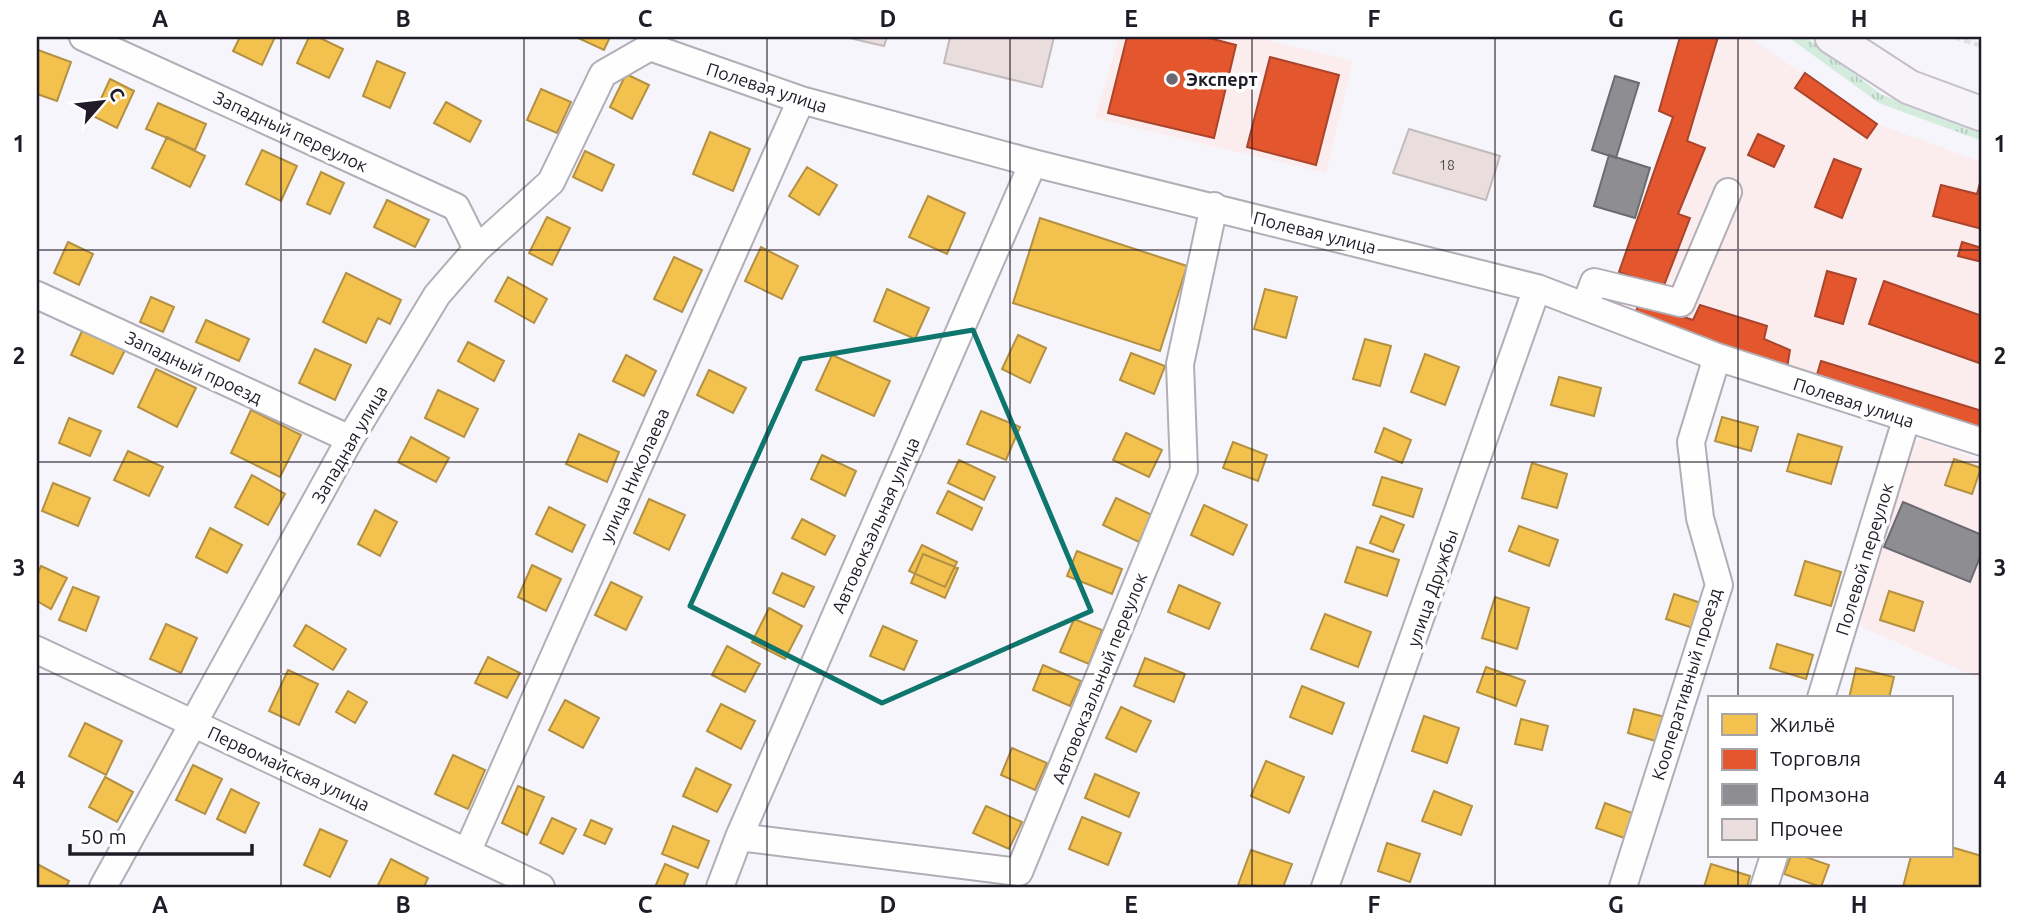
<svg xmlns="http://www.w3.org/2000/svg" width="2019" height="924" font-family="Ubuntu,sans-serif">
<style>
.commercial{fill:#fbeced}
.grass{fill:url(#grass-tufts)}
.homes{fill:#f2c14e;stroke:#b39042;stroke-width:2}
.shops{fill:#e4572e;stroke:#a9452c;stroke-width:2}
.industry{fill:#8d8d92;stroke:#6c6b72;stroke-width:2}
.building{fill:#e9dddd;stroke:#c2bbbc;stroke-width:2}
.lines{fill:none;stroke-linecap:round;stroke-linejoin:round}
.minor-casing{stroke:#b1aeb7;stroke-width:30}
.major-casing{stroke:#c3bec9;stroke-width:37}
.path{stroke:#e1e1e2;stroke-width:4.5;stroke-dasharray:7 3.5;stroke-linecap:butt}
.minor{stroke:#fefeff;stroke-width:26}
.major{stroke:#f6f4f9;stroke-width:33}
.marked{fill:none;stroke:#0f766e;stroke-width:5;stroke-linejoin:round}
.grid{fill:none;stroke:#201c27;stroke-width:2;stroke-opacity:0.55}
.poi-dot{fill:#6b6872;stroke:#fff;stroke-width:2.5}
.labels{text-anchor:middle;dominant-baseline:central;stroke-width:7;stroke-linejoin:round;paint-order:stroke}
.number-label{font-size:14px;fill:#524c54}
.poi-label{font-size:18px;font-weight:bold;fill:#201c27;stroke:#fff;text-anchor:start}
.street-label{font-size:18px;fill:#201c27;stroke:#fff}
.neatline{fill:none;stroke:#201c27;stroke-width:2.5}
.grid-label{font-size:23px;text-anchor:middle;font-weight:bold;fill:#201c27}
</style>
<defs>
<pattern id="grass-tufts" width="24" height="20" patternUnits="userSpaceOnUse" patternTransform="scale(1.75)"><rect width="24" height="20" fill="#d3ecdd"/><path d="M3 7l-1-3M5 7V3M7 7l1-3M15 17l-1-3M17 17v-4M19 17l1-3" fill="none" stroke="#b5cabe"/></pattern>
</defs>
<rect width="100%" height="100%" fill="#f7f5fc"/>
<path class="commercial" d="M1119 37H1253L1353 61 1326 173 1095 118Z
M1680 37H1748L1877 124 1982 162V430L1816 378 1608 304 1673 117 1659 111Z
M1923 439 1982 461V680L1862 627 1860 610 1911 444Z"/>
<path class="grass" d="M1788 37H1806L1882 95 1982 130V141L1879 103Z"/>
<path class="homes" d="M240 37H275L262 65 233 51Z
M309 37H318L343 49 329 78 297 63Z
M576 37H610L604 50Z
M38 50 71 62 57 101 37 94Z
M377 61 405 73 390 108 363 96Z
M626 74 649 85 632 119 610 107Z
M110 79 134 91 117 128 93 116Z
M541 89 571 102 557 133 527 120Z
M446 102 481 121 470 142 434 123Z
M158 103 206 124 195 150 146 129Z
M710 132 750 149 733 191 693 174Z
M167 137 205 156 190 187 152 168Z
M262 150 297 166 281 201 246 184Z
M585 151 614 165 602 191 573 177Z
M807 167 837 185 819 215 789 196Z
M321 172 344 183 330 214 307 204Z
M928 196 965 213 947 254 909 237Z
M387 200 429 220 415 247 374 227Z
M547 217 570 228 552 265 529 253Z
M1040 218 1187 266 1160 351 1013 303Z
M68 242 93 254 79 285 54 273Z
M761 247 798 266 782 299 745 281Z
M674 257 702 270 682 312 654 299Z
M346 273 401 300 390 324 378 318 366 343 323 322Z
M508 277 547 299 534 323 495 301Z
M887 289 929 308 915 339 874 321Z
M1265 289 1297 297 1286 338 1254 329Z
M151 297 174 307 163 332 140 322Z
M206 320 249 339 239 361 196 342Z
M82 331 125 350 113 374 71 355Z
M1018 335 1046 348 1030 383 1002 369Z
M1365 339 1391 346 1380 386 1353 379Z
M468 342 504 361 494 381 458 361Z
M315 349 351 365 335 400 299 383Z
M1131 353 1165 366 1154 394 1120 380Z
M1425 354 1459 367 1445 405 1411 392Z
M626 355 656 371 644 396 613 381Z
M832 355 890 381 874 416 816 390Z
M156 369 196 388 177 427 138 407Z
M709 370 746 388 733 413 697 395Z
M1559 377 1601 388 1594 416 1551 405Z
M438 390 478 409 464 437 425 418Z
M251 410 301 435 280 477 231 453Z
M981 411 1020 427 1006 460 967 444Z
M1722 417 1758 427 1751 451 1715 441Z
M69 418 101 431 90 456 59 443Z
M1384 428 1411 440 1402 463 1375 452Z
M1126 433 1162 450 1149 477 1113 460Z
M579 434 619 452 607 482 566 464Z
M1798 434 1842 447 1831 484 1787 471Z
M411 437 449 458 436 482 398 462Z
M1233 442 1267 455 1258 481 1223 468Z
M128 451 163 467 149 496 114 480Z
M822 455 856 471 845 496 811 479Z
M1954 459 1981 468 1972 494 1945 485Z
M959 460 995 477 984 500 948 483Z
M1532 463 1567 474 1557 508 1522 498Z
M252 475 285 494 268 525 235 507Z
M1382 477 1422 489 1413 517 1373 505Z
M53 483 90 498 78 526 42 511Z
M948 491 982 508 972 530 937 513Z
M1116 498 1152 515 1139 542 1103 525Z
M649 499 685 515 669 550 634 533Z
M1204 505 1247 525 1233 555 1191 535Z
M549 507 585 525 572 552 536 534Z
M375 510 397 522 380 556 358 544Z
M1381 516 1404 525 1393 552 1370 543Z
M802 519 835 536 825 555 792 538Z
M1519 526 1558 540 1549 566 1509 551Z
M210 528 242 545 227 573 196 557Z
M922 545 957 562 945 587 909 571Z
M1357 547 1399 560 1387 596 1345 582Z
M1077 551 1122 569 1112 594 1067 576Z
M923 554 958 568 945 598 911 583Z
M1805 561 1841 572 1831 606 1795 595Z
M532 565 561 579 546 611 518 597Z
M41 566 67 578 51 609 37 601V575Z
M782 573 814 587 804 607 773 593Z
M611 582 642 597 626 630 595 615Z
M1179 585 1220 603 1209 629 1168 612Z
M73 587 99 597 86 631 59 620Z
M1889 591 1923 602 1914 631 1880 620Z
M1674 594 1704 604 1696 629 1666 619Z
M1495 597 1529 608 1517 649 1482 638Z
M769 608 802 626 785 659 752 642Z
M1325 614 1371 632 1358 667 1311 649Z
M1074 619 1102 630 1089 664 1060 652Z
M166 624 197 638 181 673 150 659Z
M306 625 346 649 333 670 294 646Z
M883 626 917 641 904 670 870 656Z
M1777 644 1813 655 1806 679 1770 668Z
M727 646 760 664 745 692 712 675Z
M488 657 520 673 507 698 475 683Z
M1145 658 1185 674 1174 702 1134 686Z
M1043 665 1081 681 1070 706 1033 690Z
M1486 667 1525 681 1516 706 1477 692Z
M1856 668 1894 677 1889 698H1849Z
M288 670 318 684 299 725 269 711Z
M1302 686 1344 703 1332 734 1290 717Z
M348 691 367 702 355 723 336 712Z
M565 700 599 718 583 748 549 730Z
M721 704 755 721 741 749 707 731Z
M1121 707 1151 721 1136 752 1106 738Z
M1634 709 1665 717 1659 742 1628 733Z
M1424 716 1459 728 1447 763 1412 751Z
M1521 719 1548 726 1542 750 1515 744Z
M85 723 122 741 106 775 69 756Z
M1012 748 1047 763 1035 790 1001 775Z
M453 755 485 770 468 809 435 794Z
M1266 761 1304 777 1289 813 1251 796Z
M193 765 222 779 205 814 176 800Z
M696 768 731 785 717 812 683 796Z
M1095 774 1139 793 1129 817 1085 798Z
M105 777 133 792 117 822 89 807Z
M518 786 544 797 527 835 502 823Z
M231 789 259 803 245 833 217 819Z
M1434 791 1472 806 1461 835 1422 821Z
M1605 803 1635 814 1627 839 1596 828Z
M986 806 1022 822 1009 849 973 833Z
M1082 817 1121 833 1108 865 1069 849Z
M552 818 576 829 563 854 540 843Z
M591 820 612 829 605 844 584 835Z
M673 826 709 841 698 868 662 854Z
M320 829 347 841 330 877 304 865Z
M1387 843 1420 854 1410 882 1378 871Z
M1951 847 1982 856V887H1903L1911 856H1951Z
M1251 850 1292 864 1283 887 1238 885Z
M1791 856H1803L1829 865 1821 887 1784 874Z
M391 859 428 878 424 887H377Z
M37 864 69 881 66 887H37Z
M665 864 688 874 683 887H655Z
M1711 864 1750 876 1747 887H1704Z"/>
<path class="shops" d="M1127 37H1205L1236 45 1214 138 1108 113Z
M1680 37H1718L1687 141 1705 148 1678 214 1690 218 1663 288 1619 272 1673 117 1659 111Z
M1270 57 1339 75 1316 165 1247 147Z
M1805 73 1877 124 1867 138 1795 88Z
M1758 134 1784 146 1774 167 1748 155Z
M1834 159 1861 169 1842 218 1815 207Z
M1982 176V229L1933 216 1941 185 1977 194Z
M1962 242 1982 248V262L1958 256Z
M1827 271 1856 279 1843 324 1815 316Z
M1884 281 1982 316V364L1869 324Z
M1639 303 1693 320 1700 305 1767 326 1764 339 1790 350 1787 368 1634 317Z
M1821 361 1982 411V430L1816 378Z"/>
<path class="industry" d="M1615 76 1639 83 1616 158 1592 150Z
M1609 155 1650 168 1635 218 1594 206Z
M1903 502 1982 535V552L1970 582 1884 547Z"/>
<path class="building" d="M845 37H887L884 46Z
M950 37H1054L1042 87 944 63Z
M1409 129 1500 156 1486 200 1393 173Z
M1409 129 1500 156 1486 200 1393 173Z"/>
<g class="lines">
<g class="minor-casing">
<path id="minor" d="M83 37 456 207 477 249
M652 37 650 47 801 100 1033 163 1537 288 1717 357 1982 442
M37 295 350 439
M1585 306 1594 282 1681 303 1728 192
M37 650 541 887
M1821 698 1906 420
M739 837 1019 872 1184 470 1180 364 1214 206
M468 850 801 100
M103 887 350 439 437 295 477 249 551 182 603 74 650 47
M720 887 739 837 1033 163
M1325 887 1537 288
M1623 887 1719 585 1700 518 1691 442 1717 357
M1764 887 1774 856"/>
</g>
<g class="major-casing">
<path id="major" d="M1832 37 1909 87 1982 114"/>
</g>
<path class="path" d="M1954 37 1982 46"/>
<use href="#minor" class="minor"/>
<use href="#major" class="major"/>
</g>
<path class="marked" d="M973 330 1091 611 882 703 690 606 801 359Z"/>
<path class="grid" d="M281 37V887M524 37V887M767 37V887M1010 37V887M1252 37V887M1495 37V887M1738 37V698M37 250H1982M37 462H1982M37 674H1982M1738 856V887"/>
<circle class="poi-dot" cx="1172" cy="79" r="7"/>
<g class="labels">
<g class="number-label">
<text x="1447" y="165">18</text>
</g>
<g class="poi-label">
<text x="1186" y="79">Эксперт</text>
</g>
<g class="street-label">
<text transform="translate(767 87) rotate(18)">Полевая улица</text>
<text transform="translate(291 131) rotate(25)">Западный переулок</text>
<text transform="translate(1315 232) rotate(14)">Полевая улица</text>
<text transform="translate(194 367) rotate(25)">Западный проезд</text>
<text transform="translate(1854 402) rotate(18)">Полевая улица</text>
<text transform="translate(349 444) rotate(-60)">Западная улица</text>
<text transform="translate(634 475) rotate(-66)">улица Николаева</text>
<text transform="translate(875 525) rotate(-66)">Автовокзальная улица</text>
<text transform="translate(1864 559) rotate(-73)">Полевой переулок</text>
<text transform="translate(1432 588) rotate(-71)">улица Дружбы</text>
<text transform="translate(1099 678) rotate(-68)">Автовокзальный переулок</text>
<text transform="translate(1686 684) rotate(-73)">Кооперативный проезд</text>
<text transform="translate(289 768) rotate(25)">Первомайская улица</text>
</g>
</g>
<rect width="2019" height="924" fill="none" stroke="#ffffff" stroke-width="77"/>
<rect x="1708" y="696" width="245" height="161" fill="#ffffff" stroke="#a6a4a9" stroke-width="2"/>
<rect x="1722" y="714" width="35" height="21" fill="#f2c14e" stroke="#a6a4a9" stroke-width="2"/>
<text x="1770" y="732" font-size="21" fill="#201c27">Жильё</text>
<rect x="1722" y="749" width="35" height="21" fill="#e4572e" stroke="#a6a4a9" stroke-width="2"/>
<text x="1770" y="766" font-size="21" fill="#201c27">Торговля</text>
<rect x="1722" y="784" width="35" height="21" fill="#8d8d92" stroke="#a6a4a9" stroke-width="2"/>
<text x="1770" y="802" font-size="21" fill="#201c27">Промзона</text>
<rect x="1722" y="819" width="35" height="21" fill="#e9dddd" stroke="#a6a4a9" stroke-width="2"/>
<text x="1770" y="836" font-size="21" fill="#201c27">Прочее</text>
<g transform="translate(102 102) rotate(62)" stroke="#ffffff" stroke-width="5" paint-order="stroke">
<path d="M0-5L12 26L0 18L-12 26Z" fill="#201c27"/>
<text y="-10" font-size="19" font-weight="bold" text-anchor="middle" fill="#201c27">С</text>
</g>
<path d="M70 844v10h182v-10" fill="none" stroke="#201c27" stroke-width="3.5"/>
<text x="80" y="844" font-size="21" fill="#201c27" stroke="#ffffff" stroke-width="5" paint-order="stroke">50 m</text>
<rect x="38" y="38" width="1942" height="848" class="neatline"/>
<g class="grid-label">
<text x="160" y="27">A</text>
<text x="403" y="27">B</text>
<text x="645" y="27">C</text>
<text x="888" y="27">D</text>
<text x="1131" y="27">E</text>
<text x="1374" y="27">F</text>
<text x="1616" y="27">G</text>
<text x="1859" y="27">H</text>
<text x="19" y="152">1</text>
<text x="2000" y="152">1</text>
<text x="19" y="364">2</text>
<text x="2000" y="364">2</text>
<text x="19" y="576">3</text>
<text x="2000" y="576">3</text>
<text x="19" y="788">4</text>
<text x="2000" y="788">4</text>
<text x="160" y="913">A</text>
<text x="403" y="913">B</text>
<text x="645" y="913">C</text>
<text x="888" y="913">D</text>
<text x="1131" y="913">E</text>
<text x="1374" y="913">F</text>
<text x="1616" y="913">G</text>
<text x="1859" y="913">H</text>
</g>
</svg>
